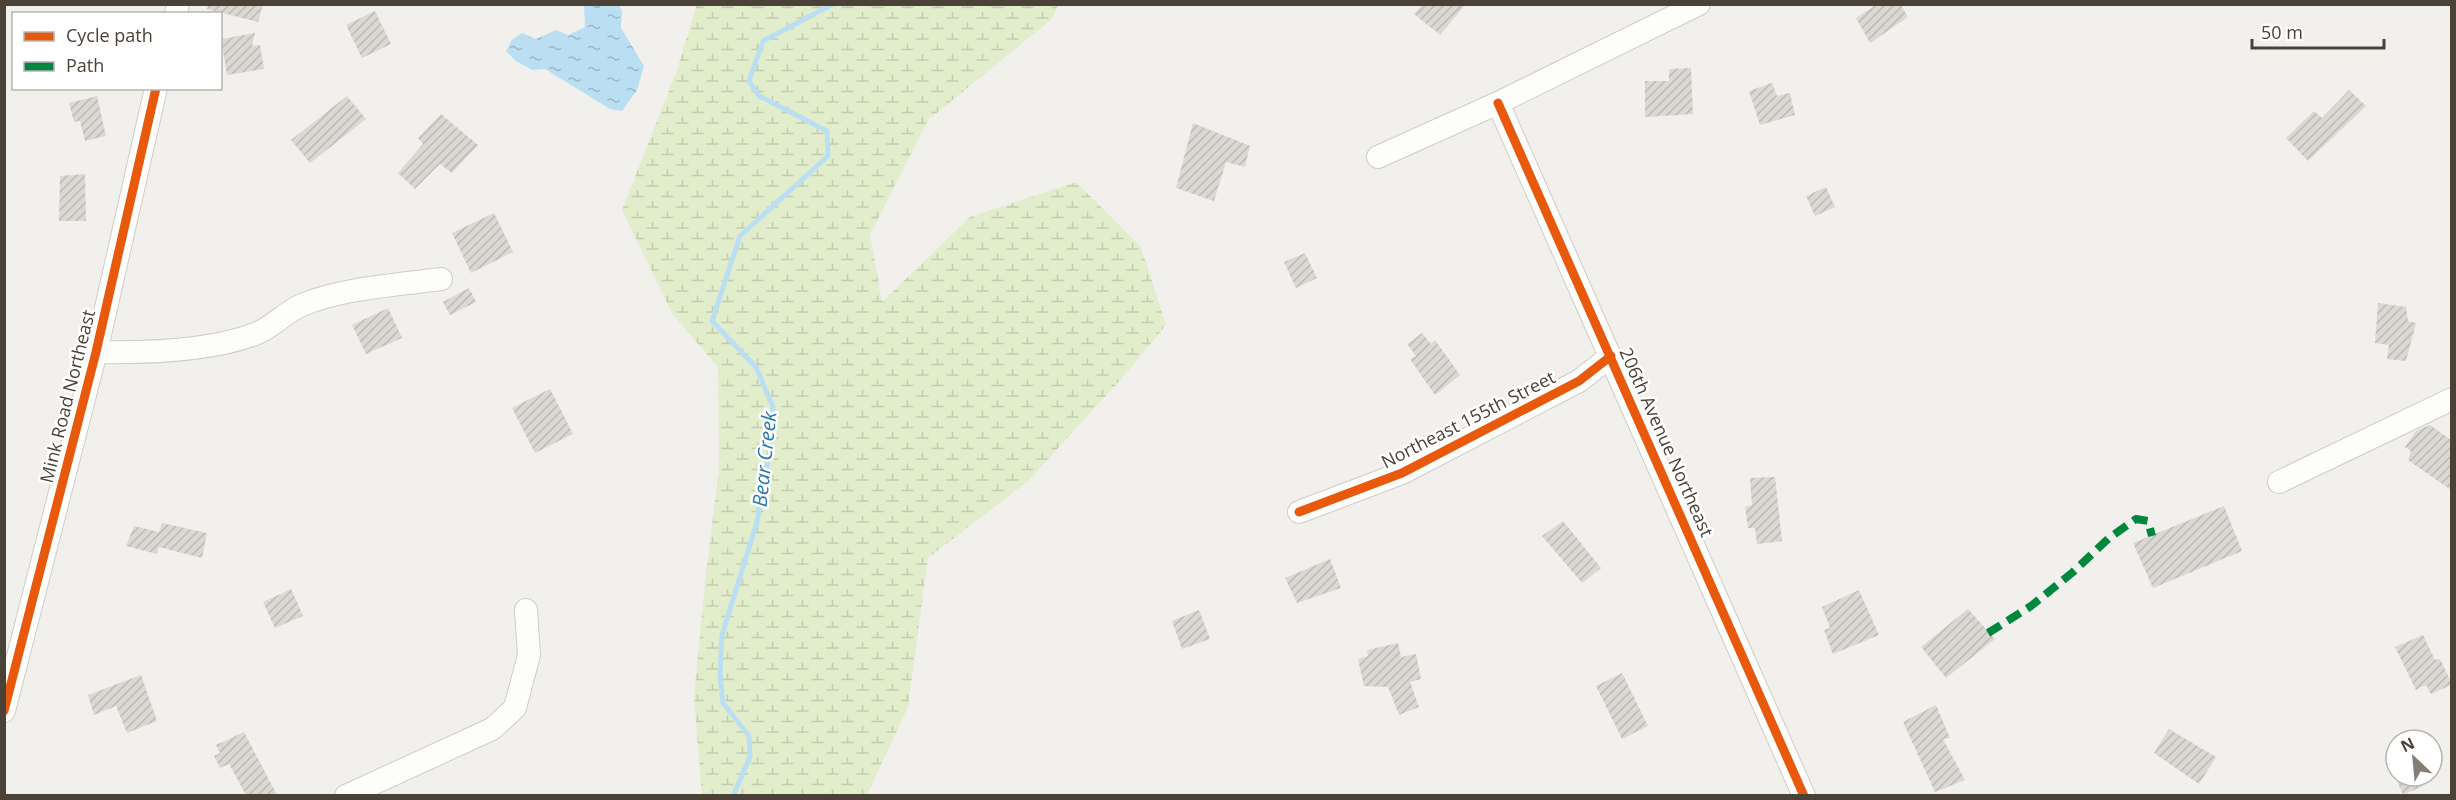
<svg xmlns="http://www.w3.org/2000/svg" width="2456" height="800" font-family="'Open Sans',sans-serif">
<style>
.wetland{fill:url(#wetland-marsh)}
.water{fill:url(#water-ripples)}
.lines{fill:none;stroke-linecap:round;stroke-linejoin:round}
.stream{stroke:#bbdff2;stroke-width:5}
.building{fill:url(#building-hatch)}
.minor-casing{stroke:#cfccc8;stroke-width:24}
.minor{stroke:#fdfdfc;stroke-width:22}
.quiet{stroke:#00873e;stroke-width:8;stroke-dasharray:15 8;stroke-linecap:butt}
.cycleway-casing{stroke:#fff;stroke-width:13}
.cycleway{stroke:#e8590c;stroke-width:9}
.labels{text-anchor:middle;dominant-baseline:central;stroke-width:5;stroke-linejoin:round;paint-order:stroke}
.street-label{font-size:18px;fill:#4a4137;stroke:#fff}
.water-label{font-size:20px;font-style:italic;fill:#277aab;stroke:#fff}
</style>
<defs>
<pattern id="wetland-marsh" width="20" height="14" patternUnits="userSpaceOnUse" patternTransform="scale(1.5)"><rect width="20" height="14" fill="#e2edcb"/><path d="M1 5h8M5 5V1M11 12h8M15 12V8" fill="none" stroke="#c3ccaf"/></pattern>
<pattern id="water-ripples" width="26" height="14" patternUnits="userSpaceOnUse" patternTransform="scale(1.5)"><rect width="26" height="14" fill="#bbdff2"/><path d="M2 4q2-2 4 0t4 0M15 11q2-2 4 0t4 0" fill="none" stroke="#9ab6c5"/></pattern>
<pattern id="building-hatch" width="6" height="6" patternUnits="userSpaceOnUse" patternTransform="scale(1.5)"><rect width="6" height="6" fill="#dbd7d3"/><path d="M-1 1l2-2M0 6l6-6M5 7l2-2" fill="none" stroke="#bdbab6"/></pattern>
</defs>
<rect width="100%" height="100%" fill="#f2f0ec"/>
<path class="wetland" d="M697 4 1058 5 1052 19 928 120 870 235 882 302 970 217 1076 182 1141 247 1166 325 1123 377 1028 481 928 558 908 707 867 795H702L694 696 706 573 719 469 718 367 673 315 622 210 676 73Z"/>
<path class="water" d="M584 5H619L622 11 621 28 644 66 637 90 622 111 610 109 545 69 532 70 516 61 506 51 512 40 522 33 536 39 556 30 568 35 585 27Z"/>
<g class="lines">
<path class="stream" d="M733 796 750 757 749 736 723 703 720 675 722 635 757 522 770 447 773 407 756 367 712 321 740 236 828 156 827 131 759 96 749 81 763 41 833 4"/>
</g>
<path class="building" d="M208 4H263L258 22 207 9Z
M1423 4H1466L1440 35 1414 14Z
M1877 4H1900L1908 17 1870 43 1856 18Z
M375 11 391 44 362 58 346 25Z
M255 33 252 46 260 45 264 69 227 75 221 39Z
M1691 68 1693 114 1645 117V81H1669V69Z
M1772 83 1777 96 1790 93 1795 115 1760 125 1749 91Z
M2349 90 2366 106 2308 161 2286 138 2314 111 2322 118Z
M97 96 106 136 85 141 80 121 74 122 69 103Z
M347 96 366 119 310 163 291 140Z
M441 114 478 145 452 173 440 164 415 189 398 173 423 144 418 138Z
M1193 123 1250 146 1245 167 1226 162 1214 201 1176 188Z
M85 174 86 221H59L60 176Z
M1826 187 1835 207 1815 216 1806 196Z
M494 213 513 252 471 273 452 233Z
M1305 253 1317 278 1296 288 1284 262Z
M469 288 476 302 450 315 443 302Z
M2378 303 2406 307 2408 321 2416 323 2406 361 2387 359 2389 345 2375 343Z
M388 308 402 338 366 354 352 325Z
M1422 333 1431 344 1435 340 1460 375 1435 395 1410 359 1416 356 1407 344Z
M550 389 573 434 535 453 512 408Z
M2430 425 2451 440V490L2408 460 2411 451 2405 447 2416 431Z
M1775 477 1782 541 1757 544 1755 528H1748L1745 507 1752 505 1750 478Z
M2224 506 2242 551 2153 588 2133 543Z
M1563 521 1601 568 1582 583 1542 536Z
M162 523 207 533 202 558 159 547 157 554 126 546 134 526 159 532Z
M1330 559 1341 588 1297 603 1285 578Z
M291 589 303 616 275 628 263 602Z
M1859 590 1879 635 1833 654 1824 630 1830 628 1822 607Z
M1968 609 1995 639 1946 678 1921 647Z
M1199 610 1210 639 1182 649 1172 621Z
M2423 635 2435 660 2440 659 2451 682V685L2431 694 2426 685 2416 690 2395 647Z
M1398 643 1401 657 1416 654 1421 679 1410 682 1419 707 1399 715 1388 687 1364 686 1358 659 1368 656 1367 650Z
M1622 673 1648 726 1622 739 1596 686Z
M141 675 157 721 127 733 116 706 94 715 88 695Z
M1936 705 1950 738 1943 739 1965 780 1935 792 1903 722Z
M2169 729 2216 757 2199 784 2154 753Z
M244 732 277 795H246L229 764 220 768 214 756 220 753 216 745Z
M2395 776H2419L2423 786 2403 795Z"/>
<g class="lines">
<g class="minor-casing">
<path id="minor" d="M176 14 178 4
M1498 103 1804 796
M1378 157 1498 103 1699 4
M96 352C144 353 211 351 255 334 272 328 285 312 302 305 342 288 398 285 441 279
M2279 482 2452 399
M1299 512 1402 473 1579 381 1611 356
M4 711 96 352 156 88
M346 796 492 729 515 708 529 655 526 610"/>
</g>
<use href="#minor" class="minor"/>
<path class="quiet" d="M1988 633 2031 606 2073 572 2109 538 2136 519 2148 521 2152 536"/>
<g class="cycleway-casing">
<path id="cycleway" d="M1498 103 1804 796
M1299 512 1402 473 1579 381 1611 356
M4 711 96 352 156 88"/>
</g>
<use href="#cycleway" class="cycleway"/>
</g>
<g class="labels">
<g class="street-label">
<text transform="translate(67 396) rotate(-76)">Mink Road Northeast</text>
<text transform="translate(1468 419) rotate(-27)">Northeast 155th Street</text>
<text transform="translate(1667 442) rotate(66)">206th Avenue Northeast</text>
</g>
<g class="water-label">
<text transform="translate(764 459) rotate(-84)">Bear Creek</text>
</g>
</g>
<rect width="2456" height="800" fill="none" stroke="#4a4137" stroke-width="12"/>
<rect x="12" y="12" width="210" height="78" fill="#ffffff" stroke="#b7b3af" stroke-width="1.5"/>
<rect x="24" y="32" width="30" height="9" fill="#e8590c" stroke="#b7b3af" stroke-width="1.5"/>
<text x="66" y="42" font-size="18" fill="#4a4137">Cycle path</text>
<rect x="24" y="62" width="30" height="9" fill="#00873e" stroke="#b7b3af" stroke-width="1.5"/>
<text x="66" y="72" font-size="18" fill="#4a4137">Path</text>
<g transform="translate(2414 758) rotate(334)"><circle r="28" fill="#ffffff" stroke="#b7b3af" stroke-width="1.5"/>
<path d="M0-4.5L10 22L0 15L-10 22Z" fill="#857e76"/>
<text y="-9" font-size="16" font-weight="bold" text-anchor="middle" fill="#4a4137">N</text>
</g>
<path d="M2252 39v9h132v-9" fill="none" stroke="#4a4137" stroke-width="3"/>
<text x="2261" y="39" font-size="18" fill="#4a4137" stroke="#ffffff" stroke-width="4.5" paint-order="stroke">50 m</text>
</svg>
